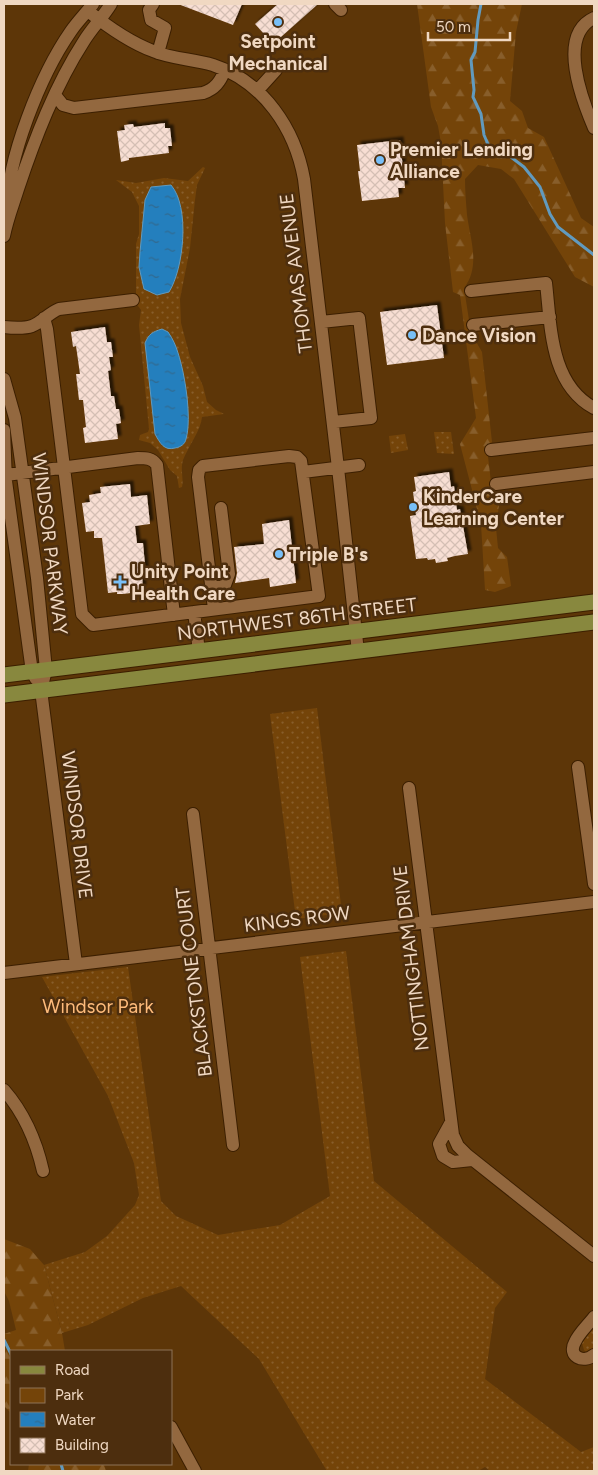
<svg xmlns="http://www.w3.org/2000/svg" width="598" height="1475" font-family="Figtree,sans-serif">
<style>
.green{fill:url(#green-dots);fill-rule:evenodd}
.forest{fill:url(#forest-firs)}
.water{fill:url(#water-ripples);stroke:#619abe}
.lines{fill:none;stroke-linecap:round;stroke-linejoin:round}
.stream{stroke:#619abe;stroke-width:3}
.building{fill:url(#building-cross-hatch);filter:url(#shadow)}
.minor-casing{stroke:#3c1f00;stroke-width:14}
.major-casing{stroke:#3c1f00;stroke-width:17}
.minor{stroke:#93683f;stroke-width:12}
.major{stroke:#88883e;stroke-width:15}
.poi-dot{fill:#78bff7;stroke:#4d2e0e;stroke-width:2}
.labels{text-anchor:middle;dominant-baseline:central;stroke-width:5;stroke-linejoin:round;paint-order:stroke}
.poi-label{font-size:19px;font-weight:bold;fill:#f0d8c2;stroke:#4d2e0e;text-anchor:start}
.street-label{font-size:19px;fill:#f0d8c2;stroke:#4d2e0e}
.park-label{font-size:19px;fill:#febb7b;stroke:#4d2e0e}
</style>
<defs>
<pattern id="green-dots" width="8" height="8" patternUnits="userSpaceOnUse" patternTransform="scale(1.25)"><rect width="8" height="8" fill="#744409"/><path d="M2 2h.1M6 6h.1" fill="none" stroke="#885e2b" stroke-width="1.8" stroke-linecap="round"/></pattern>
<pattern id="forest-firs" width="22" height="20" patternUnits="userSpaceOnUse" patternTransform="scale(1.25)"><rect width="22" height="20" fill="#744409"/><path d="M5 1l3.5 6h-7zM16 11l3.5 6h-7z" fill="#885e2b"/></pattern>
<pattern id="water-ripples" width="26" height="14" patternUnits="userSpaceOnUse" patternTransform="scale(1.25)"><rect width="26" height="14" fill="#247fbd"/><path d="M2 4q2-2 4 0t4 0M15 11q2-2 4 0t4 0" fill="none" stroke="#31698f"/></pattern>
<pattern id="building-cross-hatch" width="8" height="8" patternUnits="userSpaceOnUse" patternTransform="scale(1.25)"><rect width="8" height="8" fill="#f7ded3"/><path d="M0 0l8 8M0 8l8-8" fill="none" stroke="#d4bfb4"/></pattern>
<filter id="shadow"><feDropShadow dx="3.5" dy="-3.5" stdDeviation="1" flood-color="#0009"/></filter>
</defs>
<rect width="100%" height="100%" fill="#5d3608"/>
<path class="green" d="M203 167 205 168 197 185 195 200 190 248 180 299 181 323 190 357 203 386 207 402 216 410 224 414 202 417C201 430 188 447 183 460 180 470 184 479 182 487L179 488 177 476 170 470 158 450 150 443 139 440 140 435 148 432 149 429 139 325 141 310 136 303V244L139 234V206L132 192 116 180 136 183 164 178 188 181ZM145 200H179C183 218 182 236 181 254L144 289 139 267ZM145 343 179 354 186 395 162 446 155 434Z
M434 432H451L454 454 437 453Z
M405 434 408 450 391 453 389 436Z
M317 708 342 913 296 919 270 714Z
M346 951 374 1181 507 1292 495 1308 485 1379 581 1452 594 1447V1471H490L485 1467 478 1471H327L259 1359 181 1286 143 1298 88 1325 62 1333 44 1265 85 1252 107 1236 135 1205 139 1195 134 1163 108 1096 42 977 128 967 161 1201 176 1216 218 1235 280 1225 330 1196 300 957Z
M594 1326V1350L586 1352 584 1350 582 1343Z"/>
<path class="forest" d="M417 4H522L516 32 510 101 522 111 528 128 544 137 581 218 594 227V287L575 277 514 179 501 169 478 165 465 179C465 191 466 203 467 215 470 239 481 266 464 288L471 333 482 352 492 442 487 448 492 491 499 505 496 528 498 548 507 557 511 586 495 592 485 590 481 524 460 444 476 418 460 295 453 292 445 223 441 143 438 126 431 107Z
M4 1239 30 1249 44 1265 62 1333 65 1351H11V1413L4 1406V1334L16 1330 9 1301 4 1291Z
M29 1464H104L106 1471H28Z"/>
<path class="water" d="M171 185C190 207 184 268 169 292L157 295 144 289 139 267 140 252 145 200 151 187Z
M162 329 168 332C173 339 176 346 178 353 185 374 192 418 186 439 185 444 181 447 175 448 164 451 160 443 155 434L145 343C149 334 152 332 162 329Z"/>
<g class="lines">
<path class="stream" d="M481 4 478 20 475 52 471 60 474 90 473 97 481 114 484 135 490 149 501 153 507 154 524 167 540 187 550 214 558 227 594 255
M4 1340 11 1354
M61 1464 63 1471"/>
</g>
<path class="building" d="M178 4H242L233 25Z
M278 4H318L273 44 255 24Z
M165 123V128H170L172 146H168L169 153 129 158V160L121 162 117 131 125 130 124 125 133 124 134 127Z
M400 140 405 188H398L399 197 362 201 358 171H360L357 145Z
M437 305 444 358 387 365 380 312Z
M105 327 107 342H111L113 357H109L111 370 108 371 111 396H114L116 409H119L121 423 116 424 118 439 85 443 83 428 86 427 83 400H79L76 374H80L76 346 73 347 71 332Z
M449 472 451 487 454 486 457 510 460 509 468 554 455 556 447 558 448 561 436 563 435 559 428 560 427 558 416 559 410 516 416 515 413 492 416 491 414 477Z
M130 484 131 497 147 495 150 524 135 526 137 543H143L146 576H142L143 588 139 589V592L123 594H117V592L108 593 102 538H94V531L86 532 82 503 90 502 89 495 101 493 100 487Z
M289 520 296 583 270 587 269 578 235 583 237 573 234 547 264 544 262 524Z"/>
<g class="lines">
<g class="minor-casing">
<path id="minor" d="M153 4 149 10 151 20 165 28 158 53
M335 4 341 10
M88 11C108 27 129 42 153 51 172 59 193 59 213 65 264 82 295 129 304 179L338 468 358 652
M594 18C557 35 582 100 594 128
M257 91 276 70
M55 95 63 105 74 108 203 93C215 89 220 82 225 70
M7 213C6 160 41 74 71 31 78 21 86 13 93 4
M4 236C7 220 13 205 18 189 35 138 55 86 84 41 92 28 103 17 111 4
M471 291 546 283C551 327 550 384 594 408
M44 318 47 329 82 614 93 625 319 596 301 461 297 457 289 456 203 466 199 470 198 477 214 609
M321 322 359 318 371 418 333 422
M473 325 550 317
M4 327C13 328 23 329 32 326 42 322 49 313 59 309L133 300
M4 379 15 418 37 578 46 670 41 690 76 964
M4 430 6 481 32 672 36 679
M491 450 594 438
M303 472 359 465
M6 475 138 458C146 458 152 458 157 465L174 615
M496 484 594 472
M211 589 225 585 229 574 221 508
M194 612 199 651
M578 767 594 884
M409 788 453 1135 458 1146 467 1155 594 1256
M193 814 233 1145
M4 973 594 902
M4 1090C24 1113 36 1140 43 1171
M450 1124 439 1144 443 1156 453 1162 472 1160
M594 1317C588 1325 579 1333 575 1342 567 1356 583 1364 594 1355
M171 1427 195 1471"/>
</g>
<g class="major-casing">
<path id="major" d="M4 675 594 602
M4 695 594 622"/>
</g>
<use href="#minor" class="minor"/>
<use href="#major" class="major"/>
</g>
<g class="poi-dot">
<circle cx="278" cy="22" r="5"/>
<circle cx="380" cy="160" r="5"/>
<circle cx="412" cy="335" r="5"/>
<circle cx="413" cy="507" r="5"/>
<circle cx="279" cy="554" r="5"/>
<path d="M117.5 574.5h5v5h5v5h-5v5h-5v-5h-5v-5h5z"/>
</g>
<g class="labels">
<g class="poi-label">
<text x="278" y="41" text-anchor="middle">Setpoint<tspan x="278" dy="22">Mechanical</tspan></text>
<text x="390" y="149">Premier Lending<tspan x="390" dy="22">Alliance</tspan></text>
<text x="422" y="335">Dance Vision</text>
<text x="423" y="496">KinderCare<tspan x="423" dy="22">Learning Center</tspan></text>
<text x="289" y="554">Triple B's</text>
<text x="131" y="571">Unity Point<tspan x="131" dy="22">Health Care</tspan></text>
</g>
<g class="street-label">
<text transform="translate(296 273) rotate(-97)">THOMAS AVENUE</text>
<text transform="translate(50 544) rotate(83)">WINDSOR PARKWAY</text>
<text transform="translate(297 619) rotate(-7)">NORTHWEST 86TH STREET</text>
<text transform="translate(77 825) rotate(83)">WINDSOR DRIVE</text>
<text transform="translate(297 919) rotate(-7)">KINGS ROW</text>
<text transform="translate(411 958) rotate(-97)">NOTTINGHAM DRIVE</text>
<text transform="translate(194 982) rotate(-97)">BLACKSTONE COURT</text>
</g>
<g class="park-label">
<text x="98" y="1006">Windsor Park</text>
</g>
</g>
<rect width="598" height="1475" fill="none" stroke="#f0d8c2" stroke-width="10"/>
<rect x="10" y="1350" width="162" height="115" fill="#4d2e0e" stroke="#8e7256"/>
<rect x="20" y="1366" width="25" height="8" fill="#88883e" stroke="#8e7256"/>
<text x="55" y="1375" font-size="15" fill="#f0d8c2">Road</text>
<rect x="20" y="1388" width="25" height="15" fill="#744409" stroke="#8e7256"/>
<text x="55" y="1400" font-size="15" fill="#f0d8c2">Park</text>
<rect x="20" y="1412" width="25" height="15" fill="url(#water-ripples)" stroke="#8e7256"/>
<text x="55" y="1425" font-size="15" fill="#f0d8c2">Water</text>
<rect x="20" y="1438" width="25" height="15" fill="url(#building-cross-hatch)" stroke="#8e7256"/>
<text x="55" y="1450" font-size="15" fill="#f0d8c2">Building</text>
<path d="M428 32v8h82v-8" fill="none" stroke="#f0d8c2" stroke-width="2.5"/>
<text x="436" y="32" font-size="15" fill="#f0d8c2" stroke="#4d2e0e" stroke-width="4" paint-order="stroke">50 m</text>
</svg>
